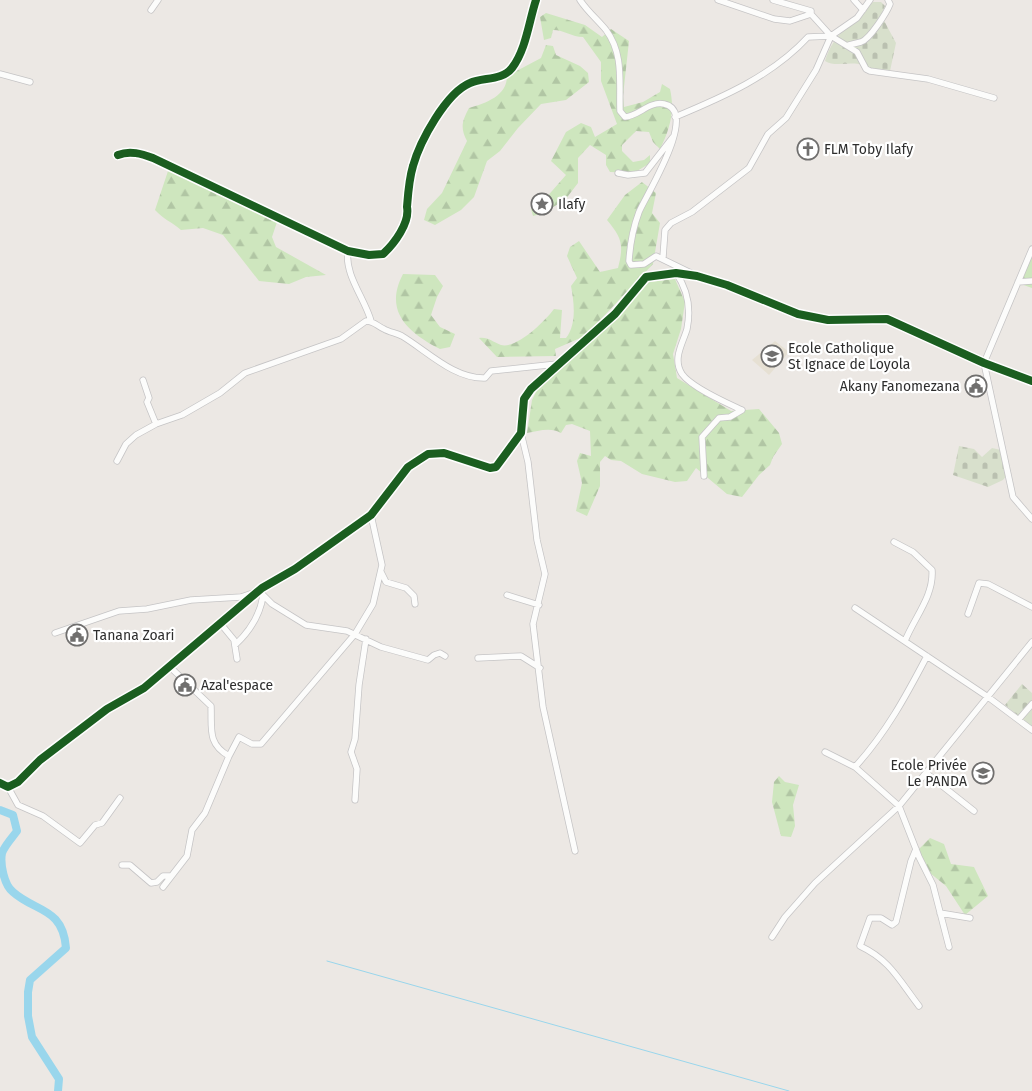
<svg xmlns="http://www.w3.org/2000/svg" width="1032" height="1091" font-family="'Fira Sans',sans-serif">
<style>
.education{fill:#e6e0d3}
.forest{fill:url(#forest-firs)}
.cemetery{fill:url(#cemetery-stones)}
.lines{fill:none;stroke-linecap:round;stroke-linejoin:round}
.stream{stroke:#99d6ec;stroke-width:1}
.river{stroke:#99d6ec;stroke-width:8}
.minor-casing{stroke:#c5c4c5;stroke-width:7}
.minor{stroke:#fcfcfb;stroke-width:5.5}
.cycleway-casing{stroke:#fff;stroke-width:11}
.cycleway{stroke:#1b5e20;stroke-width:8}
.labels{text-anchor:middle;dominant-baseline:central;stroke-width:4.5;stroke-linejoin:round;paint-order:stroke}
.poi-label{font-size:14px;fill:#2e2e2e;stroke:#fff;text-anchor:start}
</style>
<defs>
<pattern id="forest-firs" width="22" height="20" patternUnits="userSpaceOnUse" patternTransform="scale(1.25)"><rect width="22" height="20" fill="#cee6be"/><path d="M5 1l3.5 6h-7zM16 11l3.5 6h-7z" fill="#b1c6a4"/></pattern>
<pattern id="cemetery-stones" width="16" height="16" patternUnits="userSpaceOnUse" patternTransform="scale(1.25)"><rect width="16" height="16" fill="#d8e0cc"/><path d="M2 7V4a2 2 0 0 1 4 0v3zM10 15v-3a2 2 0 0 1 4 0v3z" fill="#bac0b0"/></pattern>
</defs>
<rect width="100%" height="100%" fill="#ece8e4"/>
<path class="education" d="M775 341 789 352 769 375 752 360Z"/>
<path class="forest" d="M546 13 585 25 602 37 611 29 629 41 623 96 624 107 643 102 660 92 662 84 670 89C675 111 670 129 660 149L653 142 649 132 636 131 622 145V151L633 162 644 160 650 155V163L634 173 610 172 606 165V155L590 145 578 158V183L565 200 543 213 533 216 531 209 545 199 566 175 551 161 566 132 581 123 591 127 595 137 617 124 601 81V62L583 37C572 37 564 30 553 30L551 38 544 40 540 17Z
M546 45 553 46 556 55 580 66 588 73 589 82 566 100 541 104 518 128 500 151 487 161 474 197 461 210 435 225 424 220 427 209 442 193 467 141C460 128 462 121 469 108 486 103 507 96 507 76L541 58Z
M169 168 245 202 277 222 272 237 276 247 326 275 306 277 289 284 259 281 223 235 203 228 181 230C172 222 163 219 155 210Z
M642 182 656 193 652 213 660 223 653 264 585 336 555 349 556 356 497 357 479 338C489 337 492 342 501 345 517 349 545 321 554 309L562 310 560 338H566C577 324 574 302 571 286L577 278 567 256 570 247 579 241 600 272 618 268C624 245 622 238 607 220L625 195Z
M1032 251V288L1018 283Z
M403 274 435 275 443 286 437 297 431 315 440 327 455 334 450 347 440 349C409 333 383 312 403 274Z
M675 279 685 302 681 329 673 354 677 378 731 411 759 409 779 433 782 444 773 457 770 465 759 475 742 497 727 494 696 468 687 481 675 482 642 474 621 461 611 460 605 456 600 462V486L587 516 576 511 582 483 577 461 580 453 591 456 590 431 572 424 566 425 561 433C551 427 538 431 527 433L532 400 537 390 649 282Z
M779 776 785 782 799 785 793 805 795 826 791 837 781 836 772 802 774 782Z
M930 838 944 844 951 864 974 867 988 896 965 915 946 886 930 873 918 850Z"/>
<path class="cemetery" d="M873 2H881L885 6 881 15 896 43 890 71 870 70C859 57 837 69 825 61 834 32 853 23 873 2Z
M959 446 974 449 982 457 992 448 1001 450 1007 475 1003 480 988 487 953 475Z
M1022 684 1032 693V727L1005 705Z"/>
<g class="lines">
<path class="stream" d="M327 961 789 1091"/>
<path class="river" d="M0 810 13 815 17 831C12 838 5 845 2 853 0 864 4 885 13 892 35 912 63 907 66 948L30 980 28 992V1016L32 1037 59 1079 58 1091"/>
<g class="minor-casing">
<path id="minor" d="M580 0C587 11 598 20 606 30 624 54 619 82 620 111L625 117C639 116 649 101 664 104 700 111 646 195 639 212 633 228 630 245 629 261L631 265 644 264 656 256 693 274
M718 0 774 19 790 21 811 14V11
M773 0 811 11
M854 0 863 10
M151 10 158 0
M811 14 831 36 857 52 866 69 870 71 928 79 994 98
M849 45C853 44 857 43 861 42 870 39 887 12 890 4L888 0
M0 74 30 82
M675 117C723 97 772 76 808 37L831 36 857 18 870 0
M118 155C130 150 142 154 153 158L348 251 369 255 383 254C394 244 410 223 407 207 408 194 409 179 413 166 420 141 446 93 470 83 483 77 502 81 512 68 526 50 529 21 536 0
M618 173 628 175 645 173 673 137
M1032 249 984 363 1013 497 1032 519
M348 251C344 274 365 299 371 321
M663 257 665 230 671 223 692 212 749 168 768 134 786 118 816 70 831 36
M676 273C688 290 691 309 687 329 683 343 672 359 682 374 692 388 727 403 742 410L730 417 719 418 702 437 704 476
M1018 282 1032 281
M143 380 149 398 147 402 156 424
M521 433 528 462 537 540 545 574 533 624 543 707 575 851
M117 461 126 444 136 435 156 424 182 415 220 393 245 373 341 339 366 321C374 321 377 326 384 329 389 332 396 333 402 336 427 351 454 379 485 378L491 371 557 364
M894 542 913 552 932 570C934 596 914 618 905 641
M381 572 386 582 406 588 414 596 415 604
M507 595 539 605
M855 608 988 697 1032 730
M968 614 979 583 988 584 1032 607
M220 623 234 640 237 659
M55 633 119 611 147 609 191 600 241 597 259 591 272 604 306 625 347 631 381 647 428 660 434 655 440 653 445 656
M235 645C250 631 260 615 263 596
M478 658 521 656 540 668
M1019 719 1032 704
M825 752 855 767 899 806 919 857 933 885 949 947
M229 756 239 737 252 744H261L355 634 373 604 382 565 371 515
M855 767C886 733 906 696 927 656
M926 773 974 811
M0 783 8 787 18 782 40 760 107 709 144 688 262 588 295 569 371 515 408 467 428 454 444 453 490 468 496 467 521 433 524 399 531 389 615 314 646 277 676 273 697 276 727 285 798 314 828 320 887 319 984 363 1032 381
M8 787 18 805 43 816 80 843 95 825 102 823 120 798
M355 800 357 769 351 752 355 739 359 685 366 639
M916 849 911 861 896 922 892 925 881 918H870L860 946C890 960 899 980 919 1006
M122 865H130L151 883 157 882 163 876H171
M163 887 187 856 192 830 205 813 229 756C207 744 212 728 211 706L170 667
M940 913 970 918
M772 937 785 917 815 883 899 806 1032 642"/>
</g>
<use href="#minor" class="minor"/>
<g class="cycleway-casing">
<path id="cycleway" d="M118 155C130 150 142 154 153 158L348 251 369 255 383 254C394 244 410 223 407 207 408 194 409 179 413 166 420 141 446 93 470 83 483 77 502 81 512 68 526 50 529 21 536 0
M0 783 8 787 18 782 40 760 107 709 144 688 262 588 295 569 371 515 408 467 428 454 444 453 490 468 496 467 521 433 524 399 531 389 615 314 646 277 676 273 697 276 727 285 798 314 828 320 887 319 984 363 1032 381"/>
</g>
<use href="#cycleway" class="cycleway"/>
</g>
<defs>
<g id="church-ring" transform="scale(1.125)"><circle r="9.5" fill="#fff" stroke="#706f6e" stroke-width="1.5"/><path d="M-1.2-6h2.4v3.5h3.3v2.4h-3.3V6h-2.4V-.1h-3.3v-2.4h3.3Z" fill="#706f6e"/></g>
<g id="sight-ring" transform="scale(1.125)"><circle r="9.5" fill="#fff" stroke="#706f6e" stroke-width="1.5"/><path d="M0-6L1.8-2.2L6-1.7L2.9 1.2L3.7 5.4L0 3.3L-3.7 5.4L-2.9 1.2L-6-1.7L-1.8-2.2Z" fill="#706f6e"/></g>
<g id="school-ring" transform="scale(1.125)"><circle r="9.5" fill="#fff" stroke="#706f6e" stroke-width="1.5"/><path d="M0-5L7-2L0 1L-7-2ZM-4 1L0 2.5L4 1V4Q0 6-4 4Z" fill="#706f6e"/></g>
<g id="civic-ring" transform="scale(1.125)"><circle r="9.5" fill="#fff" stroke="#706f6e" stroke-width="1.5"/><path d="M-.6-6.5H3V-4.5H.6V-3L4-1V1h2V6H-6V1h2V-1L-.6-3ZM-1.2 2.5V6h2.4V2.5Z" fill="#706f6e"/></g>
</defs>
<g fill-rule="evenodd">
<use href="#church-ring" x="808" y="149"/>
<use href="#sight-ring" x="542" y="204"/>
<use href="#school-ring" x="772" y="356"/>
<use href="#civic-ring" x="976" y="386"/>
<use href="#civic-ring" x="77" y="635"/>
<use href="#civic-ring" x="185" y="685"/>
<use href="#school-ring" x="983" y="773"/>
</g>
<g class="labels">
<g class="poi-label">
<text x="824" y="149">FLM Toby Ilafy</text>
<text x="558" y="204">Ilafy</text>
<text x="788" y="348">Ecole Catholique<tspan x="788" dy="16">St Ignace de Loyola</tspan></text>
<text x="960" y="386" text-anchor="end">Akany Fanomezana</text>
<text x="93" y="635">Tanana Zoari</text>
<text x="201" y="685">Azal'espace</text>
<text x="967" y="765" text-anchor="end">Ecole Privée<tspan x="967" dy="16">Le PANDA</tspan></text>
</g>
</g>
</svg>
